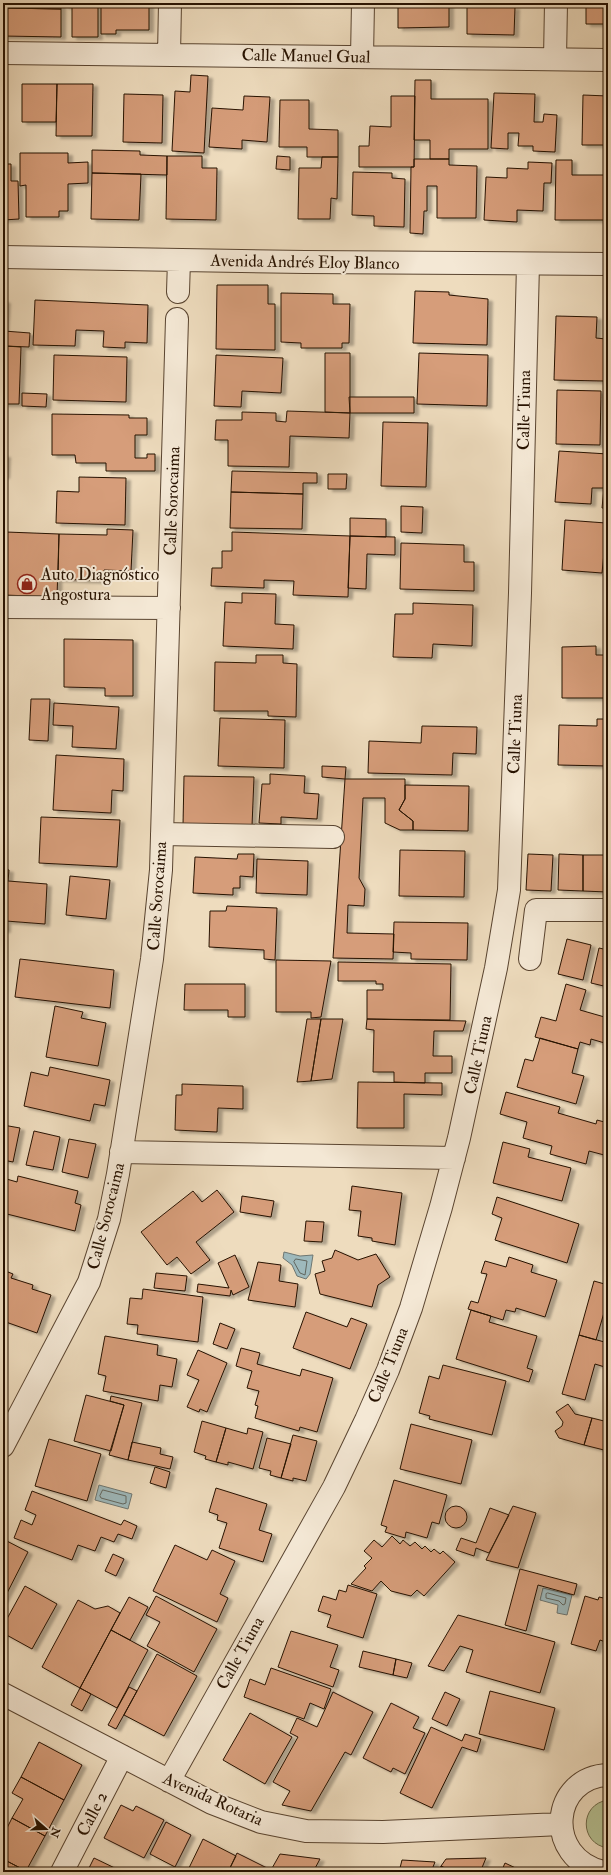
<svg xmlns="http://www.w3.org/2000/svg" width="611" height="1875" font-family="'IM FELL Double Pica',serif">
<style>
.green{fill:#b6c193;stroke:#6e6a4a}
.water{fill:#9eb9bc;stroke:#6e7671}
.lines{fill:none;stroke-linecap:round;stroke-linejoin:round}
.shore{stroke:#62665e;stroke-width:1}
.building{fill:#d69d7a;stroke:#271201;filter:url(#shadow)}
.minor-casing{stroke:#594430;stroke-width:24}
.minor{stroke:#f4e8d5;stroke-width:22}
.labels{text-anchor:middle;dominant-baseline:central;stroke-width:4;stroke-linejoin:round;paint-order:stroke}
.street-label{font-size:17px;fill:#271201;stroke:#f4e8d5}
.poi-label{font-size:17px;fill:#271201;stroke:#f4e8d5;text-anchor:start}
</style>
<defs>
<filter id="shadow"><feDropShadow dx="4.5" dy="2.5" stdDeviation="1" flood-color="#0004"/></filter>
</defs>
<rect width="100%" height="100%" fill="#eedcbe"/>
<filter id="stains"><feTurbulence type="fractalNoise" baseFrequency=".005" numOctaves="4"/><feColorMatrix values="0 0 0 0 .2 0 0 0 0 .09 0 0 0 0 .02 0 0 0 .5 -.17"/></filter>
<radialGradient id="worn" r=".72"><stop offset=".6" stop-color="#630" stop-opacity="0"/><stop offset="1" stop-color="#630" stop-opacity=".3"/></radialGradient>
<path class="green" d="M608 1800V1848C579 1844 579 1804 608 1800Z"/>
<path class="water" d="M284 1252 300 1256 313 1255 310 1274 306 1279 297 1276 292 1265 283 1258Z
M99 1485 132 1494 128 1509 95 1500Z
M543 1588 572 1595 567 1615 557 1613 558 1605 540 1600Z"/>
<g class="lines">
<path class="shore" d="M296 1259 307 1261 305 1275 300 1273 294 1262Z
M103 1490 126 1496V1503L123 1504 101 1498 100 1496Z
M548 1593 566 1598 565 1604 563 1605 559 1601 546 1598V1594Z"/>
</g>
<path class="building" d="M3 3H61V9L3 8Z
M64 3H98V37H72V6H64Z
M101 3H149V30H116V34H101Z
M398 3H449V27L398 28Z
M586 3H608V24H586Z
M467 6 515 7 514 35 467 34Z
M3 8 61 9V37L3 36Z
M191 75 208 76 204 153 172 151 175 91 190 92Z
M415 80H431V99H488V149H449V159H430V140H414Z
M22 84H57L56 122H22Z
M57 84H93L92 136H56Z
M494 93 535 94 534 122H543L544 114 557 115 555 152 533 151V146H518L519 133H508V149L491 148Z
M124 94 163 95 162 143 123 142Z
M583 95 608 96V145H582Z
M244 96 270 97 267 142 242 140V149L209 147 212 108 243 110Z
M391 96H415L414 167H359V146H369L370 126 391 127Z
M280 100H309V129L338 130V157H307V147H279Z
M92 150 140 151V155L167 156V175L92 173Z
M20 153H68V163L88 162V183L68 184V211H59V217H26V185L20 186Z
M167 156H202V168H217L216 220 166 219Z
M277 156 290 157V170L276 169Z
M322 157H338L337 199 331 198 330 219H298L299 168H321Z
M414 159H449V165L477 166 476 218H437V186H427V211H424L423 234 410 233 411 167H414Z
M556 160H572V175H608V220H555Z
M528 162 552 163 551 183H544L543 211 517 210V222L484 220 486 177 507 178V168L528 169Z
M3 164H11V181H18L19 219 3 220Z
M353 172 392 173V178L405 179 404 227 374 226V216L352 215Z
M92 173 141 174 139 220 91 219Z
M217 285H268V304H275V350L216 349Z
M415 291 449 292V295L488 299 487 345 413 343Z
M281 293 333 294V304H350L349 343H342V348H301V343L281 342Z
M3 300 6 301 4 331 30 333 29 347 5 346 3 353Z
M35 300 148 305 147 343 125 342V348L103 347 104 331 76 330 75 346 33 345Z
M556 316 597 317 596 338 606 339 604 381 554 380Z
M5 346 21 347 19 404H3Z
M325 353H350V413L325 412Z
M419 353 488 355 487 406 417 404Z
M54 355 127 357 126 402 53 400Z
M216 355 283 358 281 393 242 391 241 407 214 406Z
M557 390 601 391 600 445 556 444Z
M22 393 47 394 46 407 22 406Z
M349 397H414V413H350Z
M287 411 350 413 349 438 290 436 289 467 228 466V440H215L216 420H242V412L276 413V421L286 422Z
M52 414 129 415V418H147V435H135V458H147V454H155V471H106V463H76L75 455H52Z
M383 422 428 423 426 487 381 486Z
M559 451 608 454V508H602L604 488H592L591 504 555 502Z
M3 455H6L5 476H3Z
M232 471 317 473V483H303V494L231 492Z
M328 474H347L346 489H328Z
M79 477 126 478 125 525 56 523 57 491 79 492Z
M231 492 303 494 302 529 230 528Z
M401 506 423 507 422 533 401 532Z
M350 518 386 519V537L350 536Z
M565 520 606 523V530H608V553H604L602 573 562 570Z
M107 529 133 530 131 571 104 570V581L58 579 59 534 107 535Z
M6 532 59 534 57 597 4 595Z
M232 532 350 536 348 597 293 595 294 581 264 580V588L211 586 212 568H222V551H232Z
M350 536 395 537V555L367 554 366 589 348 588Z
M401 543 464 545V562H474V591L400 589Z
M3 551H5L4 588H3Z
M242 593 276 594 275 624 294 625 293 649 223 646 225 602 242 603Z
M413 603 473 605 472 646 433 644 432 658 393 657 395 614H413Z
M64 639 133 640V696H105V688L64 687Z
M596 646V655H608V698H562V647Z
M256 655H283V663L297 664 296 717 268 716V711H214L215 662 256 663Z
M31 699H50L48 741 29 740Z
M54 703 119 707 116 749 72 747 73 726 53 725Z
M220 718 285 720 284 768 218 766Z
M597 719H608V766L558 765 559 725 597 726Z
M422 726 477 727 476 754 453 753 452 775 368 773 369 741 421 743Z
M56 755 124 759 123 791 112 790 111 813 53 810Z
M322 766 346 767 345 779 322 777Z
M270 774 305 776 304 793 319 794 317 819 281 817V824L259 823 262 784H270Z
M184 776 254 777 252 826 183 825Z
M345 779H405V799L399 810 413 821V830H400L385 823V798H363L359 878 365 889 364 906 348 905 347 933 394 934 393 959 333 958Z
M405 785 469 786 468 831 413 830V821L399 810 405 799Z
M41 817 120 820 117 867 39 863Z
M400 850 465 851 464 897 399 896Z
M238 854H254L253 877 240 876V888H233V895L193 893 195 857 237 859Z
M528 854 553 855 551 891 526 890Z
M559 854 583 855V891L558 890Z
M583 855H608V892L583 891Z
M257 859 308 861 307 895 256 893Z
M3 869 9 870 8 881 47 884 45 924 6 921V930H3Z
M70 876 110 880 106 919 66 915Z
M227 906 277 908 275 960 264 959V950L209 947 210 911H226Z
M394 922 468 923 467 960 411 959V953L393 952Z
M567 939 591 945 583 980 558 974Z
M599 948 608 950V987L591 983Z
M20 959 114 970 110 1008 15 997Z
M276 960 331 961 321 1017 311 1018V1012H276Z
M338 962 451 964 450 1020 367 1019V990H383V984H376V981H338Z
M185 984H245V1017H228V1010H184Z
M566 984 586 990 580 1010 608 1018V1044L591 1039 590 1045 580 1042 578 1049 535 1037 541 1017 556 1021Z
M55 1006 83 1012 81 1018 106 1023 98 1066 46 1057Z
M307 1019H321L311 1081 297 1082Z
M321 1019H343L332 1079 311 1081Z
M367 1019 466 1021 463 1031H434L433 1056H452V1073H425V1083L394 1082V1072H373L374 1030 366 1029Z
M540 1038 578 1049 572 1073 584 1076 576 1104 517 1087 525 1059 533 1061Z
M50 1067 110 1080 105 1106 94 1104 90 1121 24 1106 31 1072 48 1076Z
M358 1082 442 1083V1095L404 1094V1128H357Z
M182 1084 243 1086V1109L218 1108 217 1132 175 1130 176 1095H182Z
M506 1092 560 1107 558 1113 596 1124 597 1120 608 1123V1156L589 1151 586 1164 550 1154 552 1146 523 1138 527 1122 500 1114Z
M3 1125 20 1128 13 1162 3 1160Z
M34 1131 60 1137 53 1170 26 1165Z
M69 1139 96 1144 88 1178 62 1172Z
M503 1142 530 1149 528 1157 571 1168 562 1201 493 1183Z
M18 1176 78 1191 75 1203 81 1205 75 1231 3 1213V1178L17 1182Z
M352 1186 402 1193 395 1245 372 1241V1238L358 1236 361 1211 349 1210Z
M217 1190 234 1212 196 1242 210 1260 191 1274 177 1257 167 1265 141 1232 193 1191 202 1202Z
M242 1196 274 1201 271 1217 240 1212Z
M497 1197 579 1224 567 1263 495 1240 502 1218 492 1214Z
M306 1221 324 1222 322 1242 304 1241Z
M335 1250 358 1260 376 1254 390 1277 378 1285 372 1307 320 1294 315 1274 325 1271 322 1261 332 1258Z
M235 1255 249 1287 233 1295 231 1290 230 1296 197 1292 198 1284 229 1288 218 1263Z
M509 1257 533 1265 531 1272 557 1280 545 1317 516 1308 515 1312 506 1310 503 1320 468 1309 471 1301 478 1303 487 1274 481 1273 485 1261 506 1267Z
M258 1262 281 1265 279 1281 298 1284 295 1307 248 1300Z
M3 1270 13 1274 11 1278 33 1285 32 1289 51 1295 37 1333 3 1321Z
M156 1273 187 1276 185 1291 154 1288Z
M594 1281 608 1285V1299L596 1340 579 1335Z
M143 1289 203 1297 198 1342 137 1334 138 1325 127 1324 130 1298 142 1299Z
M471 1310 491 1316 489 1322 537 1336 527 1368 533 1370 529 1382 456 1359Z
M306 1312 347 1327 351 1318 367 1324 350 1369 293 1348Z
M220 1323 235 1329 227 1349 213 1344Z
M579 1335 608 1343V1368L595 1364 585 1400 562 1394Z
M105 1336 158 1345 157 1355 177 1359 172 1387 160 1385 158 1401 103 1391 106 1376 98 1374Z
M241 1348 260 1353 257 1364 300 1376 302 1369 333 1378 317 1432 300 1427 299 1431 255 1418 258 1406 255 1405 259 1391 247 1388 252 1371 236 1366Z
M198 1350 227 1363 207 1412 200 1409 199 1412 187 1407 199 1380 187 1375Z
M443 1365 506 1381 492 1435 429 1419 430 1416 419 1413 429 1376 439 1379Z
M86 1395 124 1405 111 1451 74 1441Z
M111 1396 142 1403 128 1460 109 1455 124 1405 110 1401Z
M568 1404 575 1414 592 1418 584 1445 559 1438 555 1431 562 1426 563 1422 556 1412Z
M592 1418 608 1422V1451L584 1445Z
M202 1421 226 1428 216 1462 205 1459 206 1456 194 1452Z
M411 1424 472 1440 461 1484 400 1469Z
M226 1428 247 1434 248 1428 263 1432 253 1469 228 1462V1465L216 1462Z
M293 1435 317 1441 306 1481 293 1478V1481L281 1478Z
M267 1438 291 1444 281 1478 270 1475 271 1471 259 1468Z
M49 1439 101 1454 87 1501 35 1486Z
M132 1442 161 1448 160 1454 173 1457 170 1469 128 1460Z
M155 1467 170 1472 166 1488 150 1483Z
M394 1480 447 1495 439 1524 432 1522 427 1538 406 1532 405 1538 385 1532 387 1527 381 1525Z
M216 1488 267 1504 259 1530 272 1534 263 1562 219 1548 227 1523 217 1520 218 1515 209 1512Z
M32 1491 121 1525 124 1520 137 1526 132 1539 118 1534 114 1542 101 1537 95 1551 78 1545 72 1560 14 1538 21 1520 32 1525 36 1515 25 1510Z
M445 1517a11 11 0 1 1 22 0a11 11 0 1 1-22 0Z
M513 1506 536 1513 518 1568 486 1560Z
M490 1508 509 1515 489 1553 476 1548 474 1556 456 1550 461 1538 476 1543Z
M392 1536 400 1544 403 1540 410 1546 415 1542 422 1549 425 1546 431 1552 434 1549 440 1554 443 1551 455 1562 424 1596 417 1590 411 1596 391 1591 381 1581 372 1591 351 1584 366 1568 364 1566 372 1558 364 1551 374 1540 382 1547Z
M3 1539 28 1552 3 1601Z
M175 1545 207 1560 212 1550 235 1561 220 1594 228 1598 217 1622 153 1591Z
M113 1554 124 1559 116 1576 105 1571Z
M520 1569 577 1584 574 1595 538 1585 526 1631 505 1625Z
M348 1585 377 1594 363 1638 327 1627 331 1615 318 1611 323 1596 336 1600 339 1590 346 1592Z
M25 1586 57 1604 32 1649 3 1633V1626Z
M156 1596 217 1629 194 1672 147 1646 160 1622 146 1615Z
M585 1596 598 1600 599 1597 608 1599V1643L600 1640 596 1651 571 1644Z
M129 1597 148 1607 130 1640 111 1630Z
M78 1600 95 1609 108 1606 120 1613 80 1688 42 1667Z
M458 1615 555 1642 540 1693 466 1672 473 1650 460 1646 444 1671 428 1666Z
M111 1630 148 1650 117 1708 80 1688Z
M291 1631 338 1645 330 1667 339 1670 333 1687 278 1667Z
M363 1651 396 1659 393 1675 359 1667Z
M157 1654 197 1676 164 1736 124 1715Z
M396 1659 412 1663 407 1678 393 1675Z
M271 1668 331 1689 324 1709 310 1703 304 1719 244 1697 250 1679 265 1685Z
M129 1687 137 1691 116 1729 108 1725Z
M80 1688 91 1694 82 1711 71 1705Z
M490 1691 555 1708 544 1750 479 1734Z
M333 1692 373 1712 351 1755 345 1752 311 1811 282 1805 290 1791 273 1782 298 1737 290 1733 297 1718 317 1727Z
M445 1692 460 1699 447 1726 432 1719Z
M391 1703 419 1717 413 1728 425 1733 405 1774 393 1768 391 1772 363 1758Z
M250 1713 292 1737 265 1784 223 1760Z
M431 1727 462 1741 465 1734 481 1739 477 1752 462 1747 432 1808 400 1793Z
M39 1742 82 1765 64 1800 21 1777Z
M21 1777 64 1800 45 1836 12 1818 23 1799 12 1793Z
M121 1805 133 1811 136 1806 164 1820 144 1858 104 1838Z
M12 1818 45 1836 26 1871 3 1859V1836Z
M166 1822 191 1835 175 1867 150 1854Z
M203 1839 236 1856 228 1872H187Z
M237 1853 271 1870 280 1854 320 1859 313 1872H228Z
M94 1858 123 1872H91L88 1870Z
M486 1858 481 1870 485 1872H452L441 1866 446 1859Z
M3 1859 22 1869 20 1872H3Z
M402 1860 435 1862 431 1872H399Z
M505 1863 524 1872H501Z
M441 1866 452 1872H438Z"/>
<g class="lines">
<g class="minor-casing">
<path id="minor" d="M3 53 608 60
M169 55 170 3
M362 57 363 3
M555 59 556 3
M3 257 305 262 608 264
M178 292 179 260
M3 607 169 608
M162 834 333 837
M530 959 536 910H608
M121 1152 454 1158
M3 1446 89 1282 109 1219 118 1174 152 959 161 870 177 319
M3 1694 212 1803 261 1822 306 1831 383 1832 561 1824
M169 1781 334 1487 366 1420 388 1370 411 1308 441 1207 459 1138 496 968 509 890 520 593 528 264
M62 1872 122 1756
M603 1872C543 1857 551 1777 608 1775"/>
</g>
<use href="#minor" class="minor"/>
</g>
<defs>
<g id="shop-ring" transform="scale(1)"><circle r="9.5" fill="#f4e8d5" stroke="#8f2418" stroke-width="1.5"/><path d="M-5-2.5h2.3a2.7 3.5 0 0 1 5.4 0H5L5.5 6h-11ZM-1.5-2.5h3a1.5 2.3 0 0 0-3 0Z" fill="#8f2418"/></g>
</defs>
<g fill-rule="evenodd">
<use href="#shop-ring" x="27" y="584"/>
</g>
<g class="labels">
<g class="street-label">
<text transform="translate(306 56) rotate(1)">Calle Manuel Gual</text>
<text transform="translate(305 262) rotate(1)">Avenida Andrés Eloy Blanco</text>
<text transform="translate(524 410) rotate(-89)">Calle Tiuna</text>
<text transform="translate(172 501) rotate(-88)">Calle Sorocaima</text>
<text transform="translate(515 734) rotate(-88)">Calle Tiuna</text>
<text transform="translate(157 896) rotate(-86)">Calle Sorocaima</text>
<text transform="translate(478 1055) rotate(-78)">Calle Tiuna</text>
<text transform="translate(106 1216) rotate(-76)">Calle Sorocaima</text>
<text transform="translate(388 1365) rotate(-68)">Calle Tiuna</text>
<text transform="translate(240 1653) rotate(-61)">Calle Tiuna</text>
<text transform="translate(213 1799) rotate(24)">Avenida Rotaria</text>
<text transform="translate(92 1814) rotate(-63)">Calle 2</text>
</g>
<g class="poi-label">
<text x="41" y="574">Auto Diagnóstico<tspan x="41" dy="20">Angostura</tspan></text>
</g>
</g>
<rect width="611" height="1875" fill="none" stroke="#eedcbe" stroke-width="16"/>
<rect x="4" y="4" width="603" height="1867" fill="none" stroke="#271201" stroke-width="2"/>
<rect x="8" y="8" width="595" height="1859" fill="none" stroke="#271201"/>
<g transform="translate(46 1829) rotate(110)" stroke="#f4e8d5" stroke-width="3" paint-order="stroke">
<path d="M0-3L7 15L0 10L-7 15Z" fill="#271201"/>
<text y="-6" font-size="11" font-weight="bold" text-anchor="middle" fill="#271201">N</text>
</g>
<rect width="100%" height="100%" filter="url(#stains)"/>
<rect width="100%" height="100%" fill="url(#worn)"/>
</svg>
